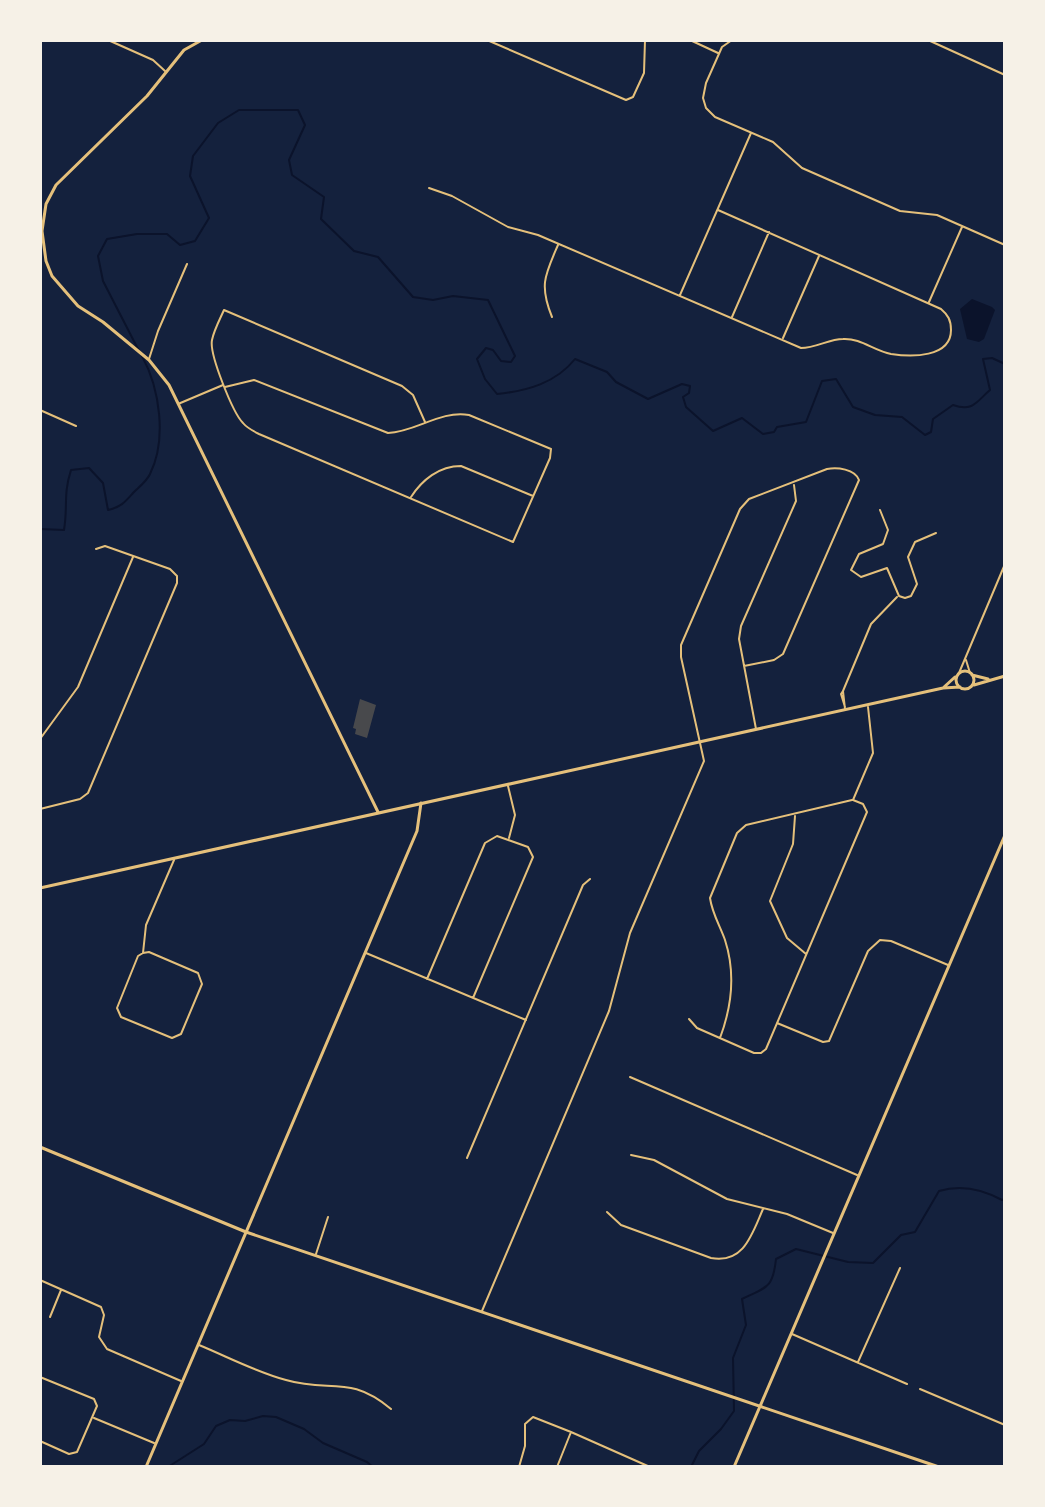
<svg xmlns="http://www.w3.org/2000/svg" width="1045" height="1507" font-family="Signika,sans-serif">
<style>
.water{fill:#0b132b}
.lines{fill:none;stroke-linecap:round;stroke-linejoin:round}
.stream{stroke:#0b132b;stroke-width:2}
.building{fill:#48494c}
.minor{stroke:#e5c07b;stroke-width:2}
.tertiary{stroke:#e5c07b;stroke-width:3}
.secondary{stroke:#e5c07b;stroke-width:3}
</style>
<rect width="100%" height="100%" fill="#14213d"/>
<path class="water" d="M972 299 992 307 995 310 984 339 979 342 967 339 960 309Z"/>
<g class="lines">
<path class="stream" d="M139 351 103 281 98 256 107 239 137 234H167L180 245 195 241 209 218 190 176 193 156 218 123 239 110H298L305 125 289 160 292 175 324 197 321 219 354 251 378 257 413 297 433 300 453 296 488 300 515 356 511 362 501 361 493 350 486 348 477 359 485 379 497 394C527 391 556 383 575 359L607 372 616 382 648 399 682 384 690 386 689 393 683 397 686 407 713 431 742 418 763 434 774 432 777 427 806 422 822 381 836 379 853 407 875 415 902 417 925 435 931 432 933 419 953 405C973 412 976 402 990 390L983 359 992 358 1005 364
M40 529 64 530C68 506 63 495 71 470L89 468 103 483 108 510C121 507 125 502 133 493 139 487 147 481 150 474 167 440 160 389 142 356
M168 1467 204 1444 216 1426 230 1420 245 1421 263 1416 276 1417 304 1429 323 1443 367 1462 373 1467
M691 1467 699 1451 721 1429 734 1411 733 1358 746 1325 742 1299C767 1287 773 1288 776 1259L796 1249 848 1262 873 1263 901 1235 915 1232 939 1191C962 1184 982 1189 1002 1200L1005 1199"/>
</g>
<path class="building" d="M360 699 376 705 367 738 355 734 356 729 353 728Z"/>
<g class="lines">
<path class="minor" d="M108 40 153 60 165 71
M487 40 626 100 633 97 644 73 645 40
M690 40 718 53
M732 40 722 47 706 83 703 98 706 108 715 117 773 142 802 168 900 211 937 215 1005 245
M760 40H779
M928 40 1005 75
M429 188 452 196 508 227 538 235 801 348C816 348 829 339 843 339 861 338 874 351 891 354 911 357 951 358 951 330 951 320 948 315 941 309L718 210
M680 295 751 133
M929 302 962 227
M552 317C539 285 545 275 558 245
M732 317 769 232
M783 338 819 256
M149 359 158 331 187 264
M225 387 254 380 388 433C416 432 440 410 469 415L551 449 550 458 513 542 259 434C253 431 247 428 243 423 233 413 209 354 212 340 214 330 220 319 224 310L402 386 413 395 425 422
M178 404 223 385
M40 410 76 426
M411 497C422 480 439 466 461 466L533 496
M880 510 888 530 883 544 859 554 851 570 861 577 887 568 899 596 905 598 911 596 917 584 908 557 915 542 936 533
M966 660 970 673
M959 673 1005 564
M843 691 871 624 897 597
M845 707 841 694 843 691 845 709
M756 729 739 639 741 626 796 501 794 485
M40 739 78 687 133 557
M508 786 515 815 509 838
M853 800 873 753 868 707
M40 809 80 799 88 793 177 583V576L170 569 105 546 96 549
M795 816 793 844 770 901 787 938 806 954
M143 953 149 952 198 973 202 984 181 1034 172 1038 121 1017 117 1008 138 956 143 953 146 925 174 860
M366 953 526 1020
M427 979 485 843 497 836 528 847 533 857 473 998
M689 1019 697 1028 754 1053H761L766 1049 867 812 863 804 853 800
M777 1023 823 1042 829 1041 868 951 880 940 891 941 948 965
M720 1038C732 1006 736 974 725 940 720 926 712 913 710 898L737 833 746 825 852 800
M630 1077 857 1175
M631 1155 654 1160 727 1199 787 1214 833 1233
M467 1158 583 885 590 879
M607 1212 621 1225 711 1258C744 1264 752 1234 763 1209
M316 1254 328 1217
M40 1280 101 1307 104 1315 99 1337 107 1349 181 1381
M482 1311 609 1011 630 933 704 761 681 657V645L740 509 749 499 827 469C837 467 855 469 859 480L783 654 774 660 744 666
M50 1317 61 1290
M792 1334 907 1384
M199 1345C228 1357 256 1372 286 1380 330 1393 349 1374 391 1409
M858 1362 900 1268
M40 1377 94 1399 97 1406 77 1452 69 1454 40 1441
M920 1389 1005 1425
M94 1418 154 1443
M571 1432 650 1467
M519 1467 525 1446V1424L533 1417 571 1432 557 1467"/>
<path class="tertiary" d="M202 40 184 50 147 96 56 185 46 204 42 231 46 261 52 276 78 306 103 322 149 360 169 385 378 812
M146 1467 417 831 421 803
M734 1467 1005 835"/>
<path class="secondary" d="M956 680a9 9 0 1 1 18 0a9 9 0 1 1-18 0Z
M972 675 988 679
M974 685 1005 676
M943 688 955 677
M40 888 943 688 960 687
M40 1147 246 1232 939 1467"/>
</g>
<rect width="1045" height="1507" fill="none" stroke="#f6f1e7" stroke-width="84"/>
</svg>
